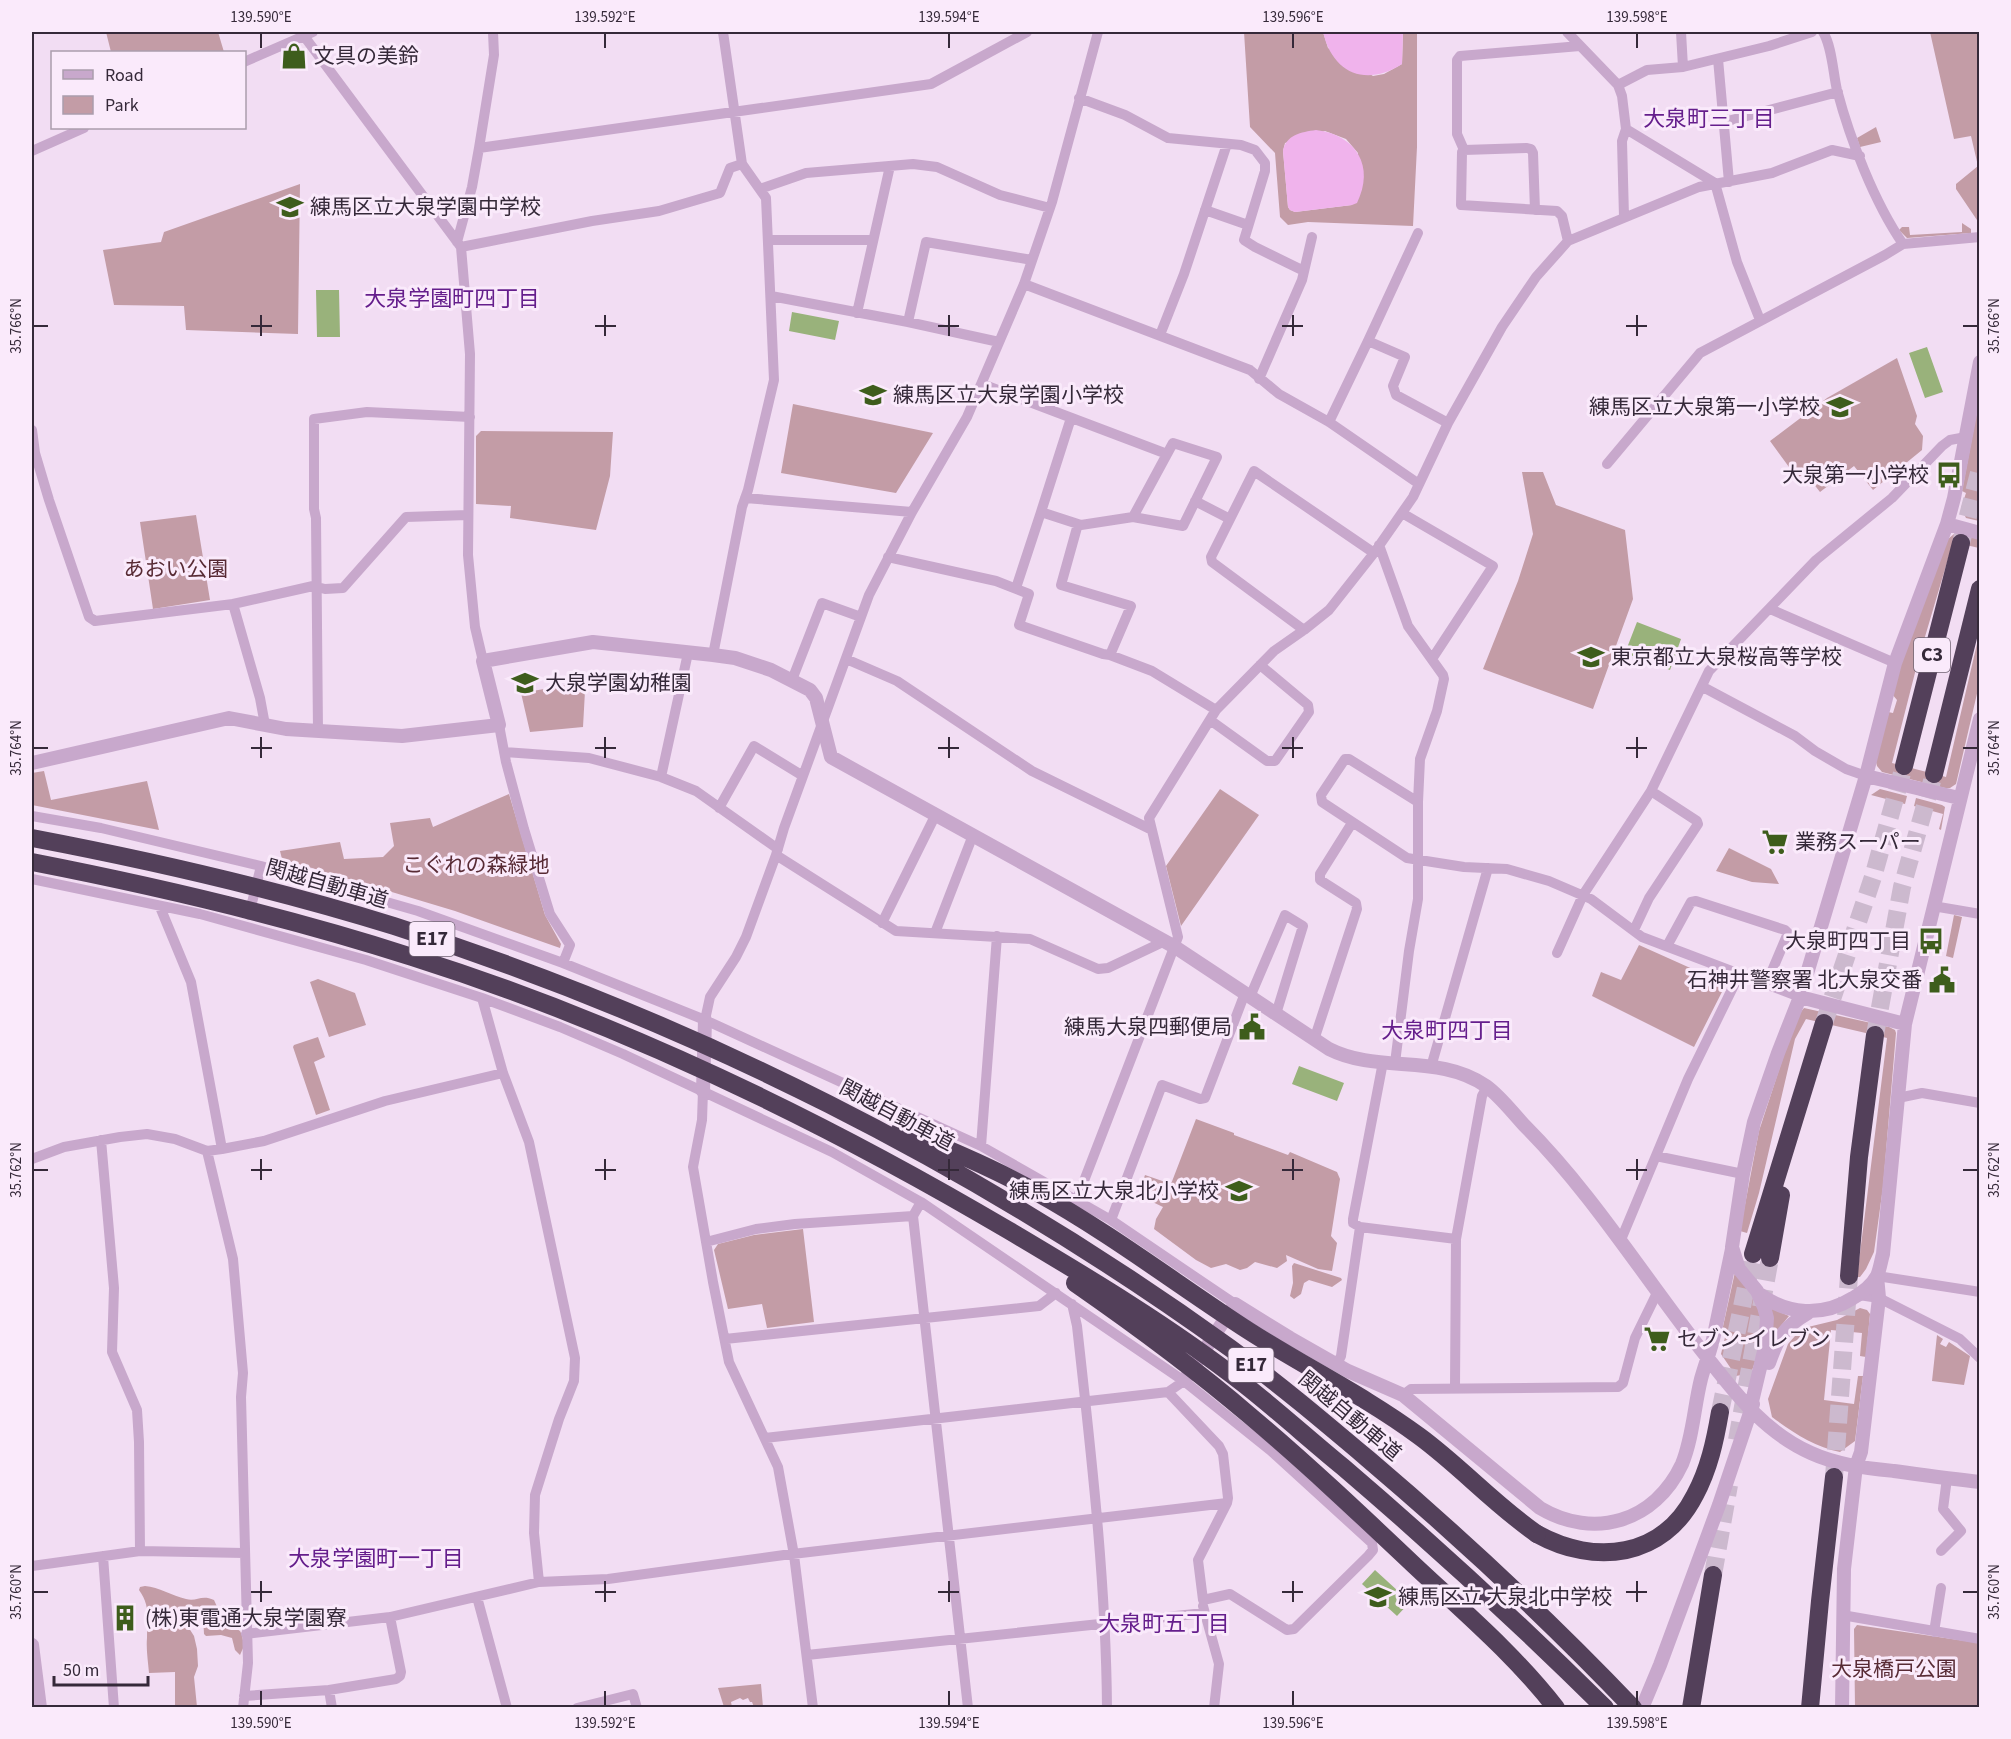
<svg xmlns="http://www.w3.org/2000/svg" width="2011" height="1739" font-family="'Source Sans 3','Noto Sans JP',sans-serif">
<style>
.green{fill:#c39ca6;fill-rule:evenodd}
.sand{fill:#f0b3ec}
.water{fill:#99b27b}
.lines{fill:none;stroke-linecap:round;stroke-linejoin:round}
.motorway-tunnel{stroke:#ccb9ce;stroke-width:18;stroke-dasharray:18 9;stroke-linecap:butt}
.minor{stroke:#c8a8cc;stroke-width:10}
.tertiary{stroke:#c8a8cc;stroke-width:14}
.motorway{stroke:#53405a;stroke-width:18}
.motorway-bridge{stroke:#53405a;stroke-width:18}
.ticks{fill:none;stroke:#352939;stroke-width:2}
.labels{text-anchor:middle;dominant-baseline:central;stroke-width:6;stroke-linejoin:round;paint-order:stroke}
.shield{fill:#faeafb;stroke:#706373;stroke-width:1.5}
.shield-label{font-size:20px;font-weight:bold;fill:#352939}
.poi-label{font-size:21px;fill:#352939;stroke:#faeafb;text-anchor:start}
.park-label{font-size:21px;fill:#582b35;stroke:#faeafb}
.street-label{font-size:21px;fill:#352939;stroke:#faeafb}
.neighbourhood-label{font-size:22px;fill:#651e8c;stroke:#faeafb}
.neatline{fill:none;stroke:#352939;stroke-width:2}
.ticks-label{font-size:15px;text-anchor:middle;fill:#352939}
</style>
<rect width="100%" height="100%" fill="#f2ddf3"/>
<path class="green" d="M106 32H218L224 52H111Z
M1244 32H1323L1328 48 1373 76 1384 74 1402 64 1403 32H1417V147L1413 226 1308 222 1288 225 1280 217 1275 153 1250 127ZM1325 131 1346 139 1358 153 1352 205 1295 212 1290 210 1288 207 1283 151 1285 143Z
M1930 32H1979V223L1956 189V184L1978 166 1971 136 1954 139Z
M1876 127 1881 142 1860 147 1857 138Z
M300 184 298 334 186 330 184 306 114 305 103 250 161 242 164 232Z
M1962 223 1971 229V233L1907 238 1899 230 1902 227H1909L1910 235 1962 232Z
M1897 358 1917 416 1915 424 1923 436 1922 450 1873 490 1854 466 1820 492 1805 473 1797 478 1770 441 1827 398Z
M1979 400V521L1966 518 1961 508 1966 493 1962 491Z
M793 404 933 433 896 493 781 473Z
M481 431 613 432 610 476 596 530 510 518 511 506 476 504V436Z
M1522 472H1543L1556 505 1625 530 1633 599 1593 709 1483 669 1518 581 1533 534Z
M196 515 210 600 153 609 140 522Z
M1954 534 1979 539V548L1953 542 1919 657 1892 763 1946 777 1979 635V685L1956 784 1950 788H1945L1882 772 1877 766 1876 762 1888 712 1893 713 1897 700 1892 694 1901 664 1948 539Z
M584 682 585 691 583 727 530 732 521 693Z
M44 771 51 800 147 781 159 830 32 805V773Z
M1220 789 1259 815 1181 926 1166 866Z
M1880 789 1907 796 1905 804 1871 795Z
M509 794 545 915 561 944 560 948 455 911 282 859 280 851 340 842 344 859 383 857 394 846 390 823 430 818 433 827Z
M1916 798 1942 805 1945 807 1941 830 1939 829 1943 814 1914 806Z
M1729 848 1771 869 1779 884 1752 882 1716 871Z
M1954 915 1962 917 1953 958 1946 956Z
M1639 945 1726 984 1694 1047 1592 996 1601 972 1621 980Z
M318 979 355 993 366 1025 329 1037 310 982Z
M1804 1008 1889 1027 1895 1030 1896 1033 1883 1187 1874 1252 1866 1269 1860 1277H1857L1887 1038 1806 1019 1795 1039 1759 1193 1747 1233 1740 1231 1759 1131 1796 1018Z
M318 1037 325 1057 314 1062 330 1110 316 1115 293 1047 294 1045Z
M1196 1119 1234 1133V1135L1288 1155 1290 1152 1337 1172 1340 1179 1331 1236 1337 1243 1332 1271 1318 1269 1286 1255 1287 1261 1277 1268 1255 1262 1247 1268 1240 1270 1226 1264 1211 1268 1196 1260 1154 1229 1156 1219 1163 1207 1138 1195 1145 1175 1171 1184Z
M803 1229 814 1322 767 1328 762 1304 728 1309 714 1250 718 1244 754 1235Z
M1294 1263 1341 1278 1342 1280 1332 1287 1309 1280 1304 1283 1301 1294 1294 1299 1290 1296 1293 1283 1292 1266Z
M1735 1272 1761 1308V1346L1751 1373 1736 1376 1721 1354 1726 1333 1722 1331Z
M1770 1308 1789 1316 1776 1332 1772 1329Z
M1860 1308 1867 1310 1870 1314 1866 1357 1860 1356 1862 1333 1831 1330 1824 1400 1854 1404 1858 1376H1863L1855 1441 1840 1452C1815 1447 1792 1432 1772 1417L1768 1399 1788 1344 1795 1336 1808 1327 1837 1320Z
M1937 1335 1943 1339 1940 1344 1946 1347 1949 1342 1970 1356 1964 1385 1932 1381Z
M145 1586C159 1587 172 1596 186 1599 197 1602 201 1594 214 1600L223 1620 240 1631 242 1635 244 1646 240 1655 235 1650 232 1638 221 1635 206 1636 204 1634 203 1615 195 1613 185 1616 187 1625 194 1636 197 1649 198 1666 194 1677 197 1707H175V1672L149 1673C148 1661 146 1649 147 1638 147 1619 151 1607 139 1590L140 1587Z
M1857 1625 1979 1643V1707H1855L1854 1629Z
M761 1684 763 1707H754L752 1702H750L748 1698 743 1700 740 1698 731 1702 732 1707H724L718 1688Z"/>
<path class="sand" d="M1323 32H1403L1402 64C1366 87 1333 74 1323 32Z
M1316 130C1357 135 1375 167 1357 203L1352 205 1295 212 1290 210 1288 207 1283 151C1286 135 1301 132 1316 130Z"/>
<path class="water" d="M316 290H339L340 337H317Z
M792 312 839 321 835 340 789 331Z
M1927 347 1943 392 1925 398 1909 353Z
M1637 622 1681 639 1670 670 1625 653Z
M1299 1066 1344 1083 1337 1101 1292 1084Z
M1375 1570 1410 1602 1397 1616 1362 1584Z"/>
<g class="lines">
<path class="motorway-tunnel" d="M1961 543 1980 469
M1824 1023 1873 877 1904 766
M1875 1035 1902 887 1934 774
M1720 1412 1753 1254
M1737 1440 1770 1258
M1834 1477 1849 1276
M1713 1575 1729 1485"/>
<path class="minor" d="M301 32 461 247 470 354 468 555 475 627 483 661
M1567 32 1618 85 1647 70 1683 67
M1681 32 1683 67 1769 46 1812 32
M1823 32C1832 46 1833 73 1837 90 1850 139 1874 202 1903 244
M1718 59 1729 182
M244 62 313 32
M1618 85 1622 96 1626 129 1715 183 1737 262 1760 320
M1079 98 1125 115 1168 138 1241 145 1255 150 1265 163V171L1244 240 1255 247 1304 271
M1724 122 1838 92
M479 148 931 84 1027 32
M1464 150 1527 148 1531 149 1533 153 1535 210
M32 151 84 128
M760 189 806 173 913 164 937 167 1000 195 1050 208
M1205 210 1248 225
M1624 217 1622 141 1626 129
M768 240H873
M1568 241 1562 216 1557 211 1461 205 1462 152 1464 150 1457 134V60L1460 56 1580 46
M457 242 472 187 479 148 494 55 493 32
M461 247 592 221 659 211 720 193 730 168 742 164
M1024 284 1250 370 1279 394 1329 422 1419 484
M771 296 908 322 999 342
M857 313 890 166
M908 322 926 242 1032 260
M1160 335 1184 274 1227 144
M1368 341 1405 357 1393 386 1396 395 1448 423
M1259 379 1302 280 1312 237
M982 384 1167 454
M1329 422 1368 341 1418 233
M32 430 35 453
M32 453H35L49 500 89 617 95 621 233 604 260 698 265 725
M1607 464 1700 353 1885 255 1903 244 1980 237
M745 498 912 512
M1195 501 1230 519
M1041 512 1071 418
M1402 513 1493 566 1432 659
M1078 524 1061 585 1131 606 1110 655
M1379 545 1408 626 1443 675 1444 679 1437 711 1420 759 1418 802V899L1409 951 1395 1063
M888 557 996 581 1029 594 1019 625 1103 654 1110 655 1152 671 1216 710
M1016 588 1041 512 1081 525 1133 517 1183 526 1217 457 1173 443 1133 517
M233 604 313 586 325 589 343 588 406 517 468 515
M1770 609 1895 663
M1304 630 1212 562 1211 557 1254 471 1374 553
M713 655 742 507 748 490 774 380 766 198 742 164 723 32
M846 659 897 681 1032 771 1152 830
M792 680 822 603 861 617
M1703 687 1795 736 1815 751 1846 769 1866 776
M1210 720 1267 761H1275L1309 712 1308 705 1260 665
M499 725 506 762 524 829 550 914 570 945 563 963
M318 732 316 518 314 509V419L367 412 470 417
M504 752 589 758 661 777 696 791 778 849
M661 777 688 653
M1418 802 1349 759H1345L1321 795 1322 802 1407 858 1464 867 1507 869 1549 881 1591 899 1642 937 1800 997
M719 808 754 746 803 776
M32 816 101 828 261 866 418 911 563 963 705 1020 981 1146 1111 1220 1235 1304
M776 855 896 931 1030 939 1098 969 1108 968 1165 941
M32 879 200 914 366 960 482 998 560 1027 623 1054 832 1152 921 1202 1184 1381 1270 1450 1372 1543 1373 1550 1368 1556 1294 1629 1287 1630 1230 1594 1203 1600 1198 1560 1227 1503 1228 1498 1223 1454 1219 1446 1168 1392
M1933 906 1980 914
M160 907 191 982 222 1149
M249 915 261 866
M882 923 936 814
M1634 930 1649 898 1698 824 1697 821 1651 791
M935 933 973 835
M1667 946 1691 902 1696 901 1785 930 1788 933 1766 985
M1557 953 1583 895 1651 791 1709 671 1816 560 1892 498 1942 446 1950 440 1966 437
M1250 997 1285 915 1303 926 1276 1014
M482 998 503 1073 529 1142 575 1358 574 1381 559 1419 535 1495 534 1533 539 1582
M705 1020 710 997 736 957 746 937 776 855 784 828 869 595 912 512 967 417 1024 284 1052 202 1098 32
M1314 1040 1357 909 1356 903 1320 880V874L1352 823
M1431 1067 1488 868
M703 1091 702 1120 693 1167 713 1282 729 1362 778 1467 794 1555 813 1708
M1898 1098 1922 1093 1980 1103
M101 1140 114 1288 112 1352 137 1410 139 1442 140 1551
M981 1146 997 936
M207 1151 233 1259 243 1373 241 1397 248 1663 243 1708
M1656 1156 1743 1174
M32 1159 64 1147 120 1137 147 1134 175 1139 207 1151 222 1149 264 1141 385 1101 503 1073
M1077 1199 1178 937 1149 818 1216 710 1274 651 1304 630 1329 610 1374 553 1413 497 1448 423 1502 327 1536 277 1568 241 1699 187 1772 173 1832 150 1860 156
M921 1202 913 1216 968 1708
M1111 1220 1162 1085 1200 1099 1205 1098 1245 993
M1360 1227 1456 1239
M706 1242 756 1229 795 1224 913 1216
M1620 1242 1688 1079 1739 975
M1877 1276 1980 1292
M1859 1295 1879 1298 1960 1339 1980 1358
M1072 1304 1077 1326C1091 1453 1106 1580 1107 1708
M725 1339 1039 1306 1056 1293
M1337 1364 1341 1356 1360 1227 1353 1223V1219L1383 1062
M1455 1388 1456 1239 1482 1096 1487 1087
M1403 1395 1411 1389 1618 1387 1623 1383 1635 1338 1657 1293
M765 1438 1168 1392 1184 1381
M1941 1551 1961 1531 1943 1509 1947 1478
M103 1556 114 1708
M32 1566 140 1551 244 1553
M477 1597 507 1708
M1203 1606 1219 1664 1214 1708
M1842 1615 1980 1639
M1934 1632 1941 1588
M246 1634 390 1617 539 1582 608 1579 784 1555 1227 1503
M807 1655 1204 1613
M329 1690 332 1708
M244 1696 329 1690 396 1679 400 1676 401 1672 390 1617
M577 1708 633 1694 637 1708"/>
<path class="tertiary" d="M1947 524 1980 533
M32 763 229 718 286 729 402 736 499 725 483 661 593 642 713 655 735 658 771 670 810 690 816 698 831 757 1175 947 1329 1049C1378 1074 1439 1053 1486 1086 1500 1096 1512 1112 1524 1125 1593 1194 1645 1279 1706 1356 1736 1394 1764 1432 1811 1453 1837 1465 1866 1468 1894 1471 1923 1475 1951 1479 1980 1482
M1866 776 1959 798
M1800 997 1905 1024
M703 1091 705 1020
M1758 1293C1787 1315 1823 1317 1853 1298 1862 1293 1872 1285 1877 1276 1880 1269 1881 1261 1883 1254L1905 1024 1980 719
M1769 1363C1778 1337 1784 1327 1808 1313
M1184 1381 1235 1304 1290 1338 1348 1371 1403 1395 1540 1508C1594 1540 1655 1522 1682 1464 1693 1437 1694 1407 1701 1379 1705 1364 1711 1350 1714 1335 1720 1306 1726 1277 1732 1249
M1750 1410 1765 1347 1767 1318 1764 1307 1757 1291 1739 1269 1732 1247 1743 1174 1754 1122 1778 1053 1800 997 1866 776 1895 663 1947 524 1954 498 1980 362
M32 1645 40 1708
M1642 1708 1660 1665 1719 1505 1753 1404
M1842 1708 1844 1569 1856 1466 1861 1452 1879 1298 1877 1276"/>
<path class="motorway" d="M1904 766 1961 543
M1934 774 1980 589
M1753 1254 1824 1023
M1770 1258 1781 1195
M1849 1276 1859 1157 1875 1035
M1537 1534C1595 1566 1663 1558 1695 1495 1709 1469 1715 1441 1720 1412
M1691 1708 1713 1575
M1810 1708 1820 1601 1834 1477"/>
<path class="motorway-bridge" d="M32 838C153 861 275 889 394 926 692 1021 976 1165 1230 1348 1278 1383 1323 1421 1368 1459 1461 1538 1549 1620 1633 1708
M32 862C160 887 288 917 412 957 621 1023 820 1119 1008 1230 1089 1278 1171 1327 1245 1385 1278 1411 1310 1440 1343 1467 1433 1544 1520 1624 1605 1708
M900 1130C946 1148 993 1168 1036 1192 1110 1233 1178 1285 1249 1331 1305 1367 1365 1396 1419 1436 1460 1466 1495 1505 1537 1534
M1075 1283C1134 1324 1194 1368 1249 1415 1306 1463 1360 1514 1415 1566 1463 1611 1515 1655 1556 1708"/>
</g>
<path class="ticks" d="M261 33V48M605 33V48M949 33V48M1293 33V48M1637 33V48M261 315V336M605 315V336M949 315V336M1293 315V336M1637 315V336M33 326H48M251 326H272M595 326H616M938 326H959M1282 326H1303M1626 326H1647M1963 326H1978M261 737V758M605 737V758M949 737V758M1293 737V758M1637 737V758M33 748H48M251 748H272M595 748H616M938 748H959M1282 748H1303M1626 748H1647M1963 748H1978M261 1159V1180M605 1159V1180M949 1159V1180M1293 1159V1180M1637 1159V1180M33 1170H48M251 1170H272M595 1170H616M938 1170H959M1282 1170H1303M1626 1170H1647M1963 1170H1978M261 1581V1602M605 1581V1602M949 1581V1602M1293 1581V1602M1637 1581V1602M33 1592H48M251 1592H272M595 1592H616M938 1592H959M1282 1592H1303M1626 1592H1647M1963 1592H1978M261 1691V1706M605 1691V1706M949 1691V1706M1293 1691V1706M1637 1691V1706"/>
<defs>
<g id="shop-bare" transform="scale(2.07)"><path d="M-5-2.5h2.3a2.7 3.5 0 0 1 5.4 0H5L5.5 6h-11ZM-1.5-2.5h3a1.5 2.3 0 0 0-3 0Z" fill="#3e5d1c" stroke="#faeafb" stroke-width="2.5" paint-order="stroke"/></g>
<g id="school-bare" transform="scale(2.07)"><path d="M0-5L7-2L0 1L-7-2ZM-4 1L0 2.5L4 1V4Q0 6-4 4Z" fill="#3e5d1c" stroke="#faeafb" stroke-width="2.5" paint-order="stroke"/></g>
<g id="bus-bare" transform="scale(2.07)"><path d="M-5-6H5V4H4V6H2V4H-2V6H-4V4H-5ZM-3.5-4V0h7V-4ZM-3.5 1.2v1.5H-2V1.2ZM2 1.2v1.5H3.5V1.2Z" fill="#3e5d1c" stroke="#faeafb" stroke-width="2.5" paint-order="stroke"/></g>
<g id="supermarket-bare" transform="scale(2.07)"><path d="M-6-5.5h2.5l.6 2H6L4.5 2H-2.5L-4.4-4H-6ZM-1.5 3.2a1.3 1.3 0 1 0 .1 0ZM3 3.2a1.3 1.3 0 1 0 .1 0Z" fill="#3e5d1c" stroke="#faeafb" stroke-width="2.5" paint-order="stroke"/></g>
<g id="civic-bare" transform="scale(2.07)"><path d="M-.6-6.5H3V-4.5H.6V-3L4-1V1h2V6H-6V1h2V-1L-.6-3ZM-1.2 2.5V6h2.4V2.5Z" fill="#3e5d1c" stroke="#faeafb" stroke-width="2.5" paint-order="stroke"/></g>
<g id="building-bare" transform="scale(2.07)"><path d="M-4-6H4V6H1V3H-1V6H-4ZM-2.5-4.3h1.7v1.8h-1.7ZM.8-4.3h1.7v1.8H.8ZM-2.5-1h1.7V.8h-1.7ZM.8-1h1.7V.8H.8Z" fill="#3e5d1c" stroke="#faeafb" stroke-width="2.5" paint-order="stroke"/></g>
</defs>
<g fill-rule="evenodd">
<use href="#shop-bare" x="294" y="56"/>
<use href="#school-bare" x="290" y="207"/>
<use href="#school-bare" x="873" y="395"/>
<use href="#school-bare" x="1840" y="407"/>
<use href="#bus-bare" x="1949" y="475"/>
<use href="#school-bare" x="1591" y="657"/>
<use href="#school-bare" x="525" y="683"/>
<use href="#supermarket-bare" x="1775" y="842"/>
<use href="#bus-bare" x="1931" y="941"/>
<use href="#civic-bare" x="1942" y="980"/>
<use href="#civic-bare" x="1252" y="1027"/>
<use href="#school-bare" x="1239" y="1191"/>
<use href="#supermarket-bare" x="1657" y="1339"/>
<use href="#school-bare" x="1378" y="1597"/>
<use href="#building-bare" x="125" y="1618"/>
</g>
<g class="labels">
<g class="shield">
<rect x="1914" y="638" width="36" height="34" rx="4.5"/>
<rect x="409.5" y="922" width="45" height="34" rx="4.5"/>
<rect x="1228.5" y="1348" width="45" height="34" rx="4.5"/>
</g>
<g class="shield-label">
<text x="1932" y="655">C3</text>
<text x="432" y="939">E17</text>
<text x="1251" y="1365">E17</text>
</g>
<g class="poi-label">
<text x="314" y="56">文具の美鈴</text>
<text x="310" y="207">練馬区立大泉学園中学校</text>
<text x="893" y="395">練馬区立大泉学園小学校</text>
<text x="1820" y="407" text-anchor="end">練馬区立大泉第一小学校</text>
<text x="1929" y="475" text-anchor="end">大泉第一小学校</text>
<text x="1611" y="657">東京都立大泉桜高等学校</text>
<text x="545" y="683">大泉学園幼稚園</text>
<text x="1795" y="842">業務スーパー</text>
<text x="1911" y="941" text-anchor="end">大泉町四丁目</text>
<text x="1922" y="980" text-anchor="end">石神井警察署 北大泉交番</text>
<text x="1232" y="1027" text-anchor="end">練馬大泉四郵便局</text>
<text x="1219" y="1191" text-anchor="end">練馬区立大泉北小学校</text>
<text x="1677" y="1339">セブン-イレブン</text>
<text x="1398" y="1597">練馬区立 大泉北中学校</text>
<text x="145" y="1618">(株)東電通大泉学園寮</text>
</g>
<g class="park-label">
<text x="176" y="569">あおい公園</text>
<text x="476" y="865">こぐれの森緑地</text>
<text x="1894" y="1669">大泉橋戸公園</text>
</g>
<g class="street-label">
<text transform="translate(327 884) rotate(16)">関越自動車道</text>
<text transform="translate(897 1115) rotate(28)">関越自動車道</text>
<text transform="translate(1350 1416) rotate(40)">関越自動車道</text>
</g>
<g class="neighbourhood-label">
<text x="1709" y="119">大泉町三丁目</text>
<text x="452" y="299">大泉学園町四丁目</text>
<text x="1447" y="1031">大泉町四丁目</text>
<text x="376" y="1559">大泉学園町一丁目</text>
<text x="1164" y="1624">大泉町五丁目</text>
</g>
</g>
<rect width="2011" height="1739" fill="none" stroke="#faeafb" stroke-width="66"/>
<rect x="51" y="51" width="195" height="78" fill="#faeafb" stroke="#ab9dad" stroke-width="1.5"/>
<rect x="63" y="70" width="30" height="9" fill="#c8a8cc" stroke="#ab9dad" stroke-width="1.5"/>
<text x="105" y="81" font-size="18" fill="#352939">Road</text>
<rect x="63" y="96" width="30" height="18" fill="#c39ca6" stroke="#ab9dad" stroke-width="1.5"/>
<text x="105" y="111" font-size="18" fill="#352939">Park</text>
<path d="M54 1676v9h94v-9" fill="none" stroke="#352939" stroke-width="3"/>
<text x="63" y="1676" font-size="18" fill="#352939" stroke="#faeafb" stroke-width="4.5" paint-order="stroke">50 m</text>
<rect x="33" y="33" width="1945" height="1673" class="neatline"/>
<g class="ticks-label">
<text x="261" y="22">139.590°E</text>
<text x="605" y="22">139.592°E</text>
<text x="949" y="22">139.594°E</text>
<text x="1293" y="22">139.596°E</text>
<text x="1637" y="22">139.598°E</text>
<text transform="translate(16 326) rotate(-90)" y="5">35.766°N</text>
<text transform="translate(1994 326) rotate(-90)" y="5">35.766°N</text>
<text transform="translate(16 748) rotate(-90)" y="5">35.764°N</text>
<text transform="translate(1994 748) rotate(-90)" y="5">35.764°N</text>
<text transform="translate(16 1170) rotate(-90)" y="5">35.762°N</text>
<text transform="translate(1994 1170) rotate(-90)" y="5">35.762°N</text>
<text transform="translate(16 1592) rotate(-90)" y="5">35.760°N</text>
<text transform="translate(1994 1592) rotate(-90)" y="5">35.760°N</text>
<text x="261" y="1728">139.590°E</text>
<text x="605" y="1728">139.592°E</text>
<text x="949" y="1728">139.594°E</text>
<text x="1293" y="1728">139.596°E</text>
<text x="1637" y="1728">139.598°E</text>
</g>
</svg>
